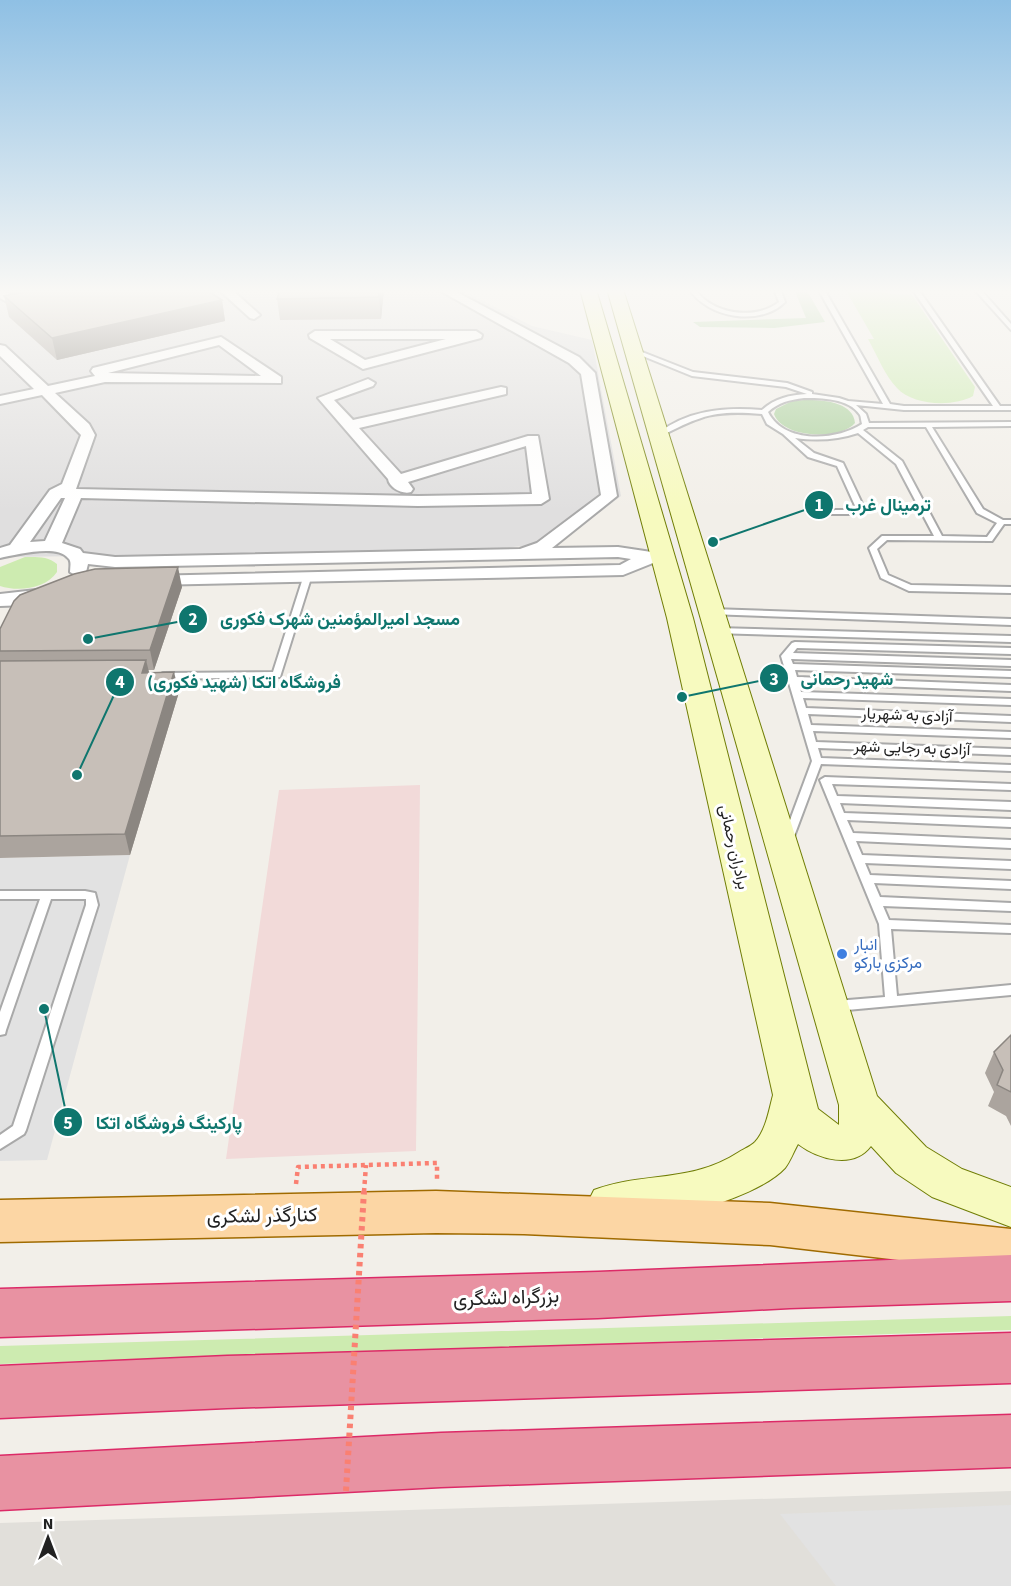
<svg xmlns="http://www.w3.org/2000/svg" width="1011" height="1586" font-family="'Source Sans 3',Vazirmatn,sans-serif">
<style>
.residential{fill:#e0dfdf}
.commercial{fill:#f2dad9}
.airport{fill:#e1dfda}
.grass{fill:#cdebb0}
.forest{fill:#add19e}
.parking{fill:#e2e2e2}
.lines{fill:none;stroke-linecap:round;stroke-linejoin:round}
.lane-casing{stroke:#a9a9a9;stroke-width:4}
.street-casing{stroke:#a9a9a9;stroke-width:4}
.secondary-casing{stroke:#707d05;stroke-width:2}
.primary-casing{stroke:#a06b00;stroke-width:3}
.highway-casing{stroke:#dc2a67;stroke-width:3}
.path{stroke:#fa8072;stroke-width:4.5;stroke-dasharray:4 4;stroke-linecap:butt}
.lane{fill:#fff;fill-rule:evenodd}
.street{fill:#fff;fill-rule:evenodd}
.secondary{fill:#f7fabf;fill-rule:evenodd}
.primary{fill:#fcd6a4;fill-rule:evenodd}
.highway{fill:#e892a2;fill-rule:evenodd}
.path-bridge-far1{stroke:#fa8072;stroke-width:4.5;stroke-dasharray:4 4;stroke-linecap:butt}
.path-bridge{stroke:#fa8072;stroke-width:6;stroke-dasharray:4.5 4.5;stroke-linecap:butt}
.wall{fill:#aba49e}
.shaded-wall{fill:#8b8681}
.building{fill:#c7bfb8;stroke:#8b8681;stroke-width:1.5}
.shop-dot{fill:#3f7fe0;stroke:#fff;stroke-width:2}
.labels{text-anchor:middle;dominant-baseline:central;stroke-width:6;stroke-linejoin:round;paint-order:stroke}
.street-label{font-size:16px;fill:#222;stroke:#fff}
.shop-label{font-size:16px;fill:#366cbe;stroke:#fff;text-anchor:start}
.near-street-label{font-size:20px;fill:#222;stroke:#fff}
.leader{fill:none;stroke:#0f766e;stroke-width:2}
.callout-dot{fill:#0f766e;stroke:#fff;stroke-width:2}
.mark-label{font-size:18px;text-anchor:middle;font-weight:bold;fill:#fff}
.callout-label{font-size:18px;text-anchor:middle;font-weight:bold;fill:#0f766e;stroke:#fff;stroke-width:6;stroke-linejoin:round;paint-order:stroke}
</style>
<rect width="100%" height="100%" fill="#f2efe9"/>
<path class="residential" d="M0 289H460L532 326 592 340 621 496 561 542 465 552 0 557Z"/>
<path class="commercial" d="M420 785 416 1151 226 1159 279 790Z"/>
<path class="airport" d="M1011 1491V1586H0V1523Z"/>
<path class="grass" d="M845 289C868 289 889 295 912 295L975 387 973 396C954 407 913 406 897 388 885 376 877 355 868 339H874Z
M25 557C36 557 48 556 57 564V572C46 589 18 592 0 586V567Z
M1011 1316V1330L0 1364V1346Z"/>
<path class="forest" d="M794 289H806L825 322 774 328 700 327 693 322 806 318Z
M792 401C810 399 853 398 855 423 840 441 782 438 774 414L776 409Z"/>
<path class="parking" d="M130 855 47 1160 0 1161V858Z
M1011 1505V1586H836L780 1514Z"/>
<g class="lines">
<g class="lane-casing">
<path id="lane" d="M689 289H695C711 314 755 321 779 302L774 289H780L785 302C760 327 708 318 689 289Z
M818 289H824L890 404 904 406H993L912 289H918L1000 406H1011V410H904L856 405 866 414 869 423 1011 422V426L932 427 983 509 1003 520H1011V524H1004L992 541H989L887 540 877 549 888 575 911 585 1011 587V593L909 591 881 578 869 548 882 536H934L896 464 858 433C837 440 817 441 795 438L814 453 843 463 866 512 862 514H832L831 512 835 510H857L837 466 808 457 783 434 767 424 762 414C715 410 702 415 661 436L656 435C687 410 724 407 762 410 775 398 790 395 807 394L786 387 692 376 633 352V350H637L693 372 787 383 812 392V394L839 398 848 401 883 404ZM804 398C821 398 849 398 860 415 861 417 861 421 862 424 836 441 784 444 768 412 779 402 789 400 804 398ZM868 427H926L977 513 997 523 987 537 942 536 902 461 863 430Z
M974 289H980L1011 324V330Z
M307 575 311 578 280 677 163 679 158 676 163 673 273 672 303 578Z
M712 609 1011 619V625L709 614 708 612Z
M717 628 1011 636V642L714 633 713 631Z
M795 642 1011 648V654L797 648 793 653 1011 660V666L791 659 793 664 1011 671V677L795 670 797 677 1011 685V691L799 683 801 692 1011 699V705L803 698 806 708 1011 716V722L808 714 811 725 1011 732V738L813 731 816 742 1011 749V755L818 748 821 758 1011 765V771L821 764 793 839 792 842H784L783 839 812 761 781 656 792 643Z
M825 777 1011 784V790L832 784 837 796 1011 802V810L840 803 844 813 1011 819V827L847 820 853 833 1011 840V848L856 841 862 855 1011 861V869L865 863 870 875 1011 881V889L874 883 880 897 1011 903V911L883 906 889 920 1011 925V933L891 929 897 996 1011 985V995L836 1011 832 1009 830 1006 832 1003 836 1001 885 997 879 924 820 780Z
M0 891H85L95 893 98 905 26 1130 24 1134 0 1149V1135L13 1126 86 905V899H51L6 1030 5 1034 0 1035V1012L40 899H0Z"/>
</g>
<g class="street-casing">
<path id="street" d="M0 289 11 295 36 289H55L9 303 0 298Z
M218 289H231L260 315 254 319 250 318Z
M437 289H451L579 357 595 373 617 496 552 548 618 547 658 553 661 557 658 561 623 575 152 585 146 584 143 580 146 576 620 565 631 559 618 557 115 567 88 564 85 576 79 577 70 572C70 567 72 561 68 558 57 544 15 555 0 558V548L10 545 50 490 62 484 81 435 42 395 0 404V396L34 389 0 356V345L5 346 48 386 95 376 91 371 93 368 221 337 281 377V383L105 382 55 393 89 424 95 435 76 489 418 496 532 494 526 446 408 482 413 489 411 492C402 495 389 487 388 479L318 398 368 379 375 383 373 386 334 400 353 420 501 387 506 388V394L359 428 401 474 528 436H538L549 499 541 504 418 506 81 498 62 543 80 549 83 553 115 557 520 549 537 543 601 495 581 374 569 363ZM219 345 261 376 108 373ZM61 498H65L45 541 30 542Z
M315 331H476L482 335 481 338 363 369 310 338 309 335ZM330 339H446L365 360Z
M45 589 54 595 51 599 27 605 0 606V594Z"/>
</g>
<g class="secondary-casing">
<path id="secondary" d="M580 289H596L693 618 818 1109 839 1125V1105L607 289H623L877 1096 926 1147 962 1169 1011 1187V1227L932 1197 896 1173 871 1146C853 1170 818 1159 798 1144 794 1151 790 1162 785 1168 755 1201 634 1233 594 1218L587 1204 594 1190C644 1171 690 1184 739 1152 744 1149 751 1146 755 1142 766 1130 769 1110 773 1095L667 618Z"/>
</g>
<g class="primary-casing">
<path id="primary" d="M436 1191 770 1203 1011 1229V1273L770 1245 524 1234 436 1233 0 1242V1200Z"/>
</g>
<g class="highway-casing">
<path id="highway" d="M1011 1255V1301L790 1308 598 1318 0 1337V1289L598 1272Z
M1011 1333V1383L227 1408 0 1418V1366L227 1356Z
M1011 1415V1467L441 1487 0 1510V1456L441 1433Z"/>
</g>
<path class="path" d="M296 1184 298 1167 437 1163V1181"/>
<use href="#lane" class="lane"/>
<use href="#street" class="street"/>
<use href="#secondary" class="secondary"/>
<use href="#primary" class="primary"/>
<use href="#highway" class="highway"/>
<path class="path-bridge-far1" d="M364 1192 366 1165"/>
<path class="path-bridge" d="M346 1491 364 1191"/>
</g>
<path class="wall" d="M280 289H384L381 319 280 320 277 299Z
M4 296 222 300 225 321 57 360 9 317Z
M182 587 154 670H148L149 673 179 692 130 855 0 858V629Z
M1011 1035V1126L1006 1116 988 1106 994 1092 985 1073 994 1052Z"/>
<path class="shaded-wall" d="M380 289H384L381 319 379 297Z
M222 300 225 321 57 360 52 338Z
M178 567 182 587 154 670 150 650Z
M146 660 151 680 142 673Z
M174 672 179 692 130 855 125 834Z"/>
<path class="building" d="M39 289H205L222 300 52 338 4 296Z
M280 289H380L379 297 277 299Z
M178 567 150 650 0 651V629L14 601 20 595 74 574 95 569Z
M146 660 142 673 174 672 125 834 0 836V661Z
M1011 1035V1092L997 1085 1003 1070 994 1052Z"/>
<linearGradient id="sky" x2="0" y2="1"><stop stop-color="#8fc0e4"/><stop offset="0.57" stop-color="#f9f8f5"/><stop offset="1" stop-color="#f9f8f5" stop-opacity="0"/></linearGradient>
<rect width="1011" height="511" fill="url(#sky)"/>
<circle class="shop-dot" cx="842" cy="954" r="6"/>
<g class="labels">
<g class="street-label">
<text transform="translate(907 715) rotate(2)">آزادی به شهریار</text>
<text transform="translate(912 748) rotate(2)">آزادی به رجایی شهر</text>
<text transform="translate(734 847) rotate(77)">برادران رحمانی</text>
</g>
<g class="shop-label">
<text x="854" y="945">انبار<tspan x="854" dy="18">مرکزی بارکو</tspan></text>
</g>
<g class="near-street-label">
<text transform="translate(262 1216) rotate(-1)">کنارگذر لشکری</text>
<text transform="translate(506 1298) rotate(-2)">بزرگراه لشگری</text>
</g>
</g>
<path class="leader" d="M713 542L819 505M88 639L193 619M682 697L774 678M77 775L120 682M44 1009L68 1122"/>
<g class="callout-dot">
<circle cx="713" cy="542" r="6"/>
<circle cx="88" cy="639" r="6"/>
<circle cx="682" cy="697" r="6"/>
<circle cx="77" cy="775" r="6"/>
<circle cx="44" cy="1009" r="6"/>
<circle cx="819" cy="505" r="15"/>
<circle cx="193" cy="619" r="15"/>
<circle cx="774" cy="678" r="15"/>
<circle cx="120" cy="682" r="15"/>
<circle cx="68" cy="1122" r="15"/>
</g>
<g class="mark-label">
<text x="819" y="511">1</text>
<text x="193" y="625">2</text>
<text x="774" y="685">3</text>
<text x="120" y="688">4</text>
<text x="68" y="1129">5</text>
</g>
<g class="callout-label">
<text x="888" y="511">ترمینال غرب</text>
<text x="340" y="625">مسجد امیرالمؤمنین شهرک فکوری</text>
<text x="847" y="685">شهید رحمانی</text>
<text x="244" y="688">فروشگاه اتکا (شهید فکوری)</text>
<text x="169" y="1129">پارکینگ فروشگاه اتکا</text>
</g>
<g transform="translate(48 1538)" stroke="#ffffff" stroke-width="4.5" paint-order="stroke">
<path d="M0-4.5L10 22L0 15L-10 22Z" fill="#222222"/>
<text y="-9" font-size="16" font-weight="bold" text-anchor="middle" fill="#222222">N</text>
</g>
</svg>
